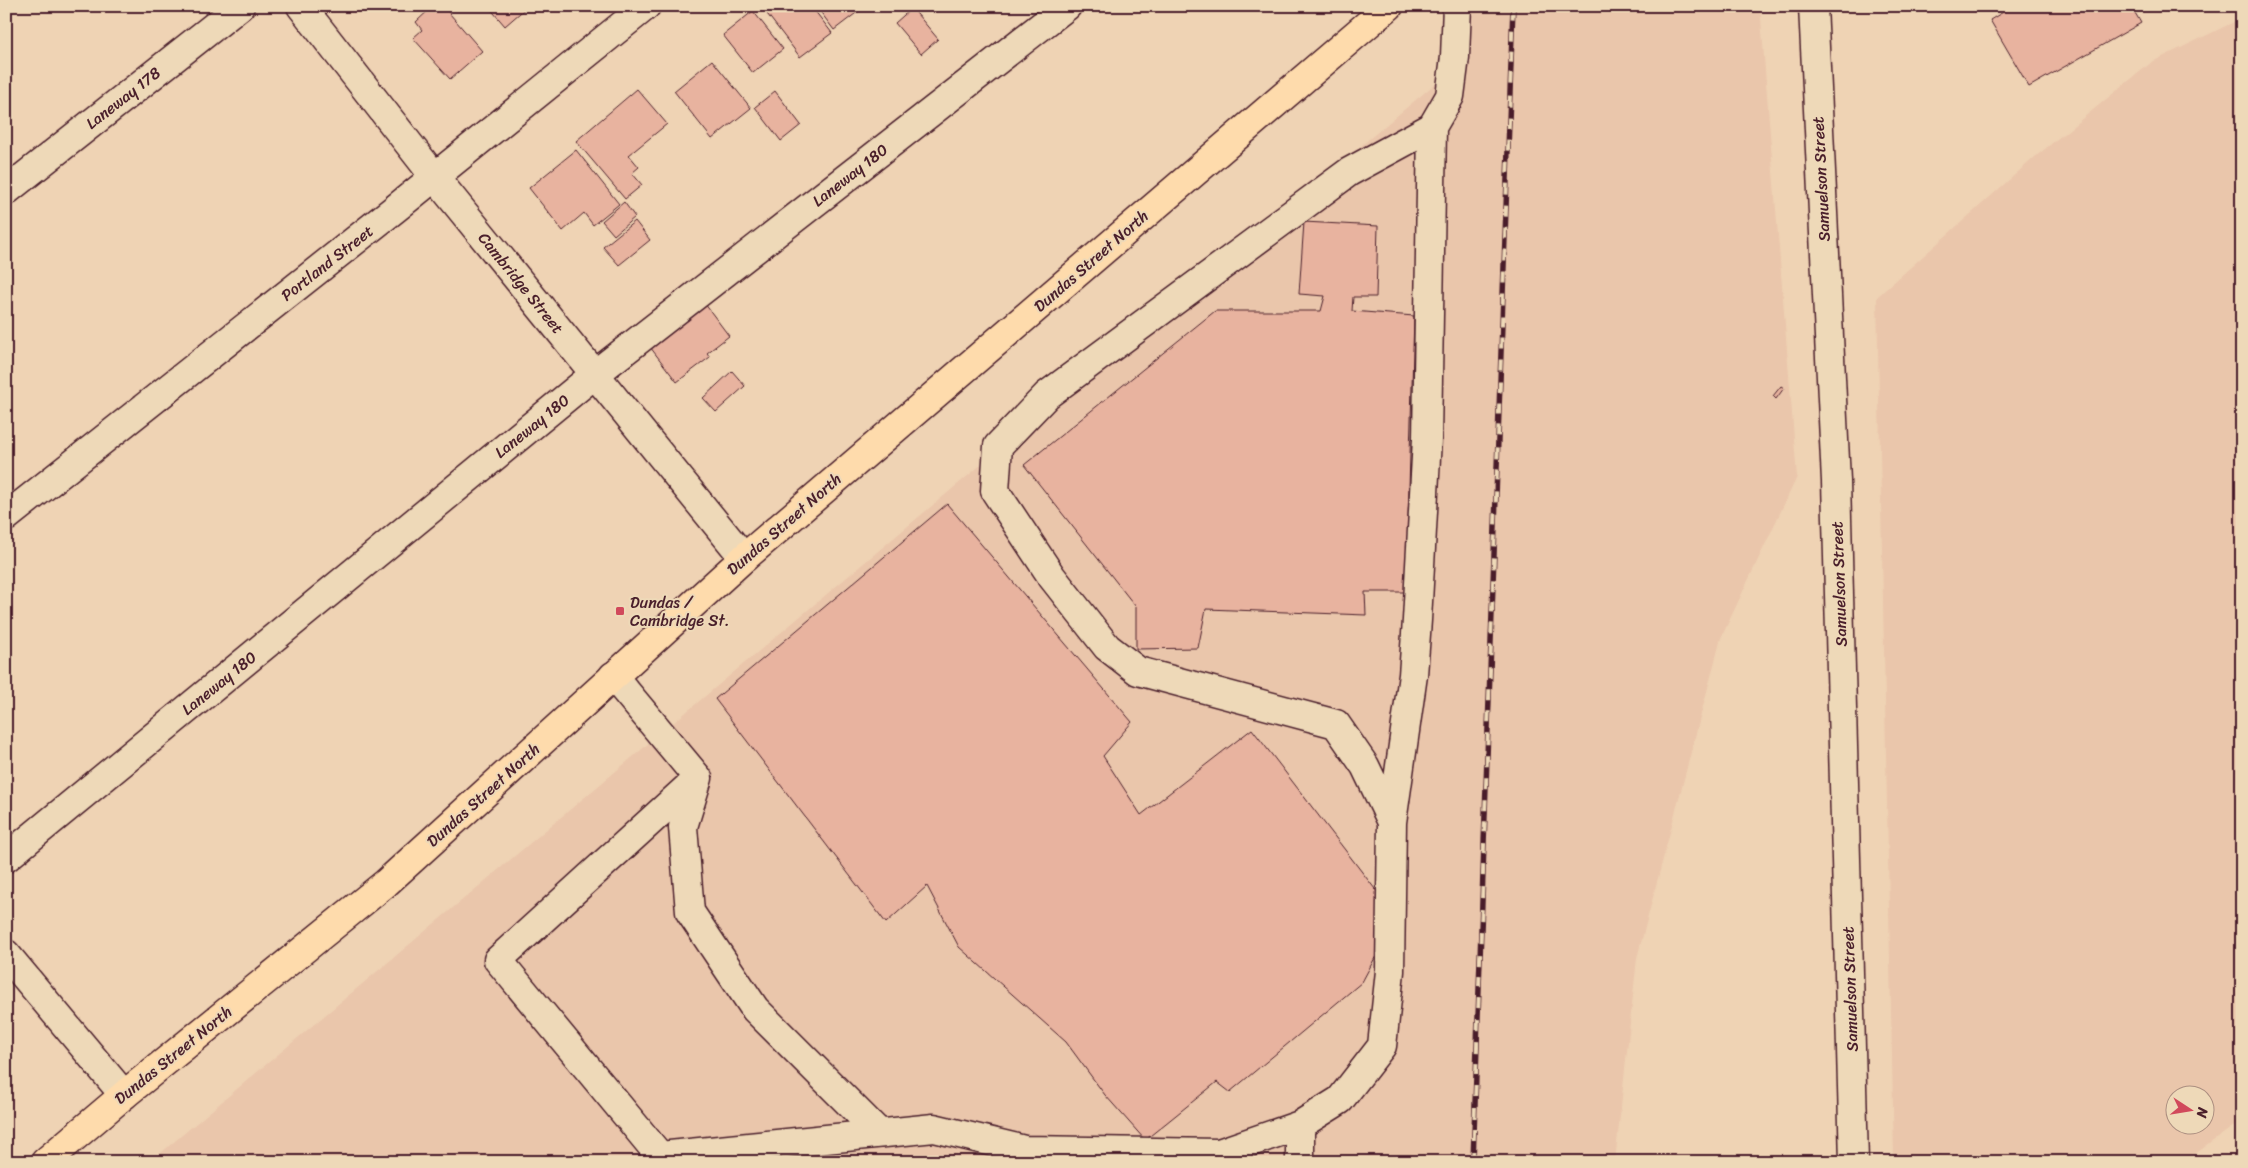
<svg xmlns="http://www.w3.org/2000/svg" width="2248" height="1168" font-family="Sriracha,sans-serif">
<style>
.built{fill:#eac6ab;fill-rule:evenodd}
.building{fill:#e8b39f;stroke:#4a1f2b}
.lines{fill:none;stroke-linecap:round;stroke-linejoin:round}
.minor-casing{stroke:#4a1f2b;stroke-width:31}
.major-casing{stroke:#4a1f2b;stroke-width:31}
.minor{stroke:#eed9b8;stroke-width:28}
.major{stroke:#fedbac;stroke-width:28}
.rail-casing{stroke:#4a1f2b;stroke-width:5.5}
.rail{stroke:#eed9b8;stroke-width:4;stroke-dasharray:11;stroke-linecap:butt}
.poi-dot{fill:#d1495b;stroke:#eed9b8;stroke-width:2}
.labels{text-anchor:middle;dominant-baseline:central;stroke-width:4;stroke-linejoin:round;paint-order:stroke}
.street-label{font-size:16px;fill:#4a1f2b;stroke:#eed9b8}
.poi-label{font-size:16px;fill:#4a1f2b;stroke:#eed9b8;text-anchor:start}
</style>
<rect width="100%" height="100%" fill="#efd3b4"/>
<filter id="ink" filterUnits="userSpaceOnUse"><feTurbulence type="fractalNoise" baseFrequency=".02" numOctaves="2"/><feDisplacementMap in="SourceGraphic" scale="10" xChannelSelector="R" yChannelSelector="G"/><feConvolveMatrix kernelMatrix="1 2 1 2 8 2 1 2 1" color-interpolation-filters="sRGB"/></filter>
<g filter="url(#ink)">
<path class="built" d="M1463 6H1760L1797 477 1721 638 1637 958 1615 1162H150L1461 62Z
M2242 18V1120L2184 1162H1894L1877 297 2035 157 2152 62ZM2176 1096H2206V1126H2176Z"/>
<path class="building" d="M433 6H443L482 51 450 79 413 38 422 30 416 22Z
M488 6H528L505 26Z
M761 6H811L832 33 800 57Z
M816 6H863L864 7 834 30Z
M2013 6H2131L2141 23 2029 87 1990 20Z
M912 8 938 39 921 54 895 23Z
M753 11 783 49 753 73 723 35Z
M712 60 751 108 712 139 674 91Z
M637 89 667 124 629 155 639 167 632 173 642 185 625 199 576 141Z
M775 91 801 125 781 141 755 107Z
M576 150 619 204 593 225 584 213 563 231 529 188Z
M624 202 635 217 614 235 602 221Z
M635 221 650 240 619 265 603 247Z
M1304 222 1378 226 1376 297H1353L1352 311 1414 316 1406 592H1365L1366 615 1206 609 1198 648 1136 649V607L1024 465 1215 311H1321L1325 296 1299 294Z
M705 304 729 336 707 353 710 357 677 382 650 347Z
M732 371 745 386 716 412 703 398Z
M1781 386 1784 388 1776 399 1773 396Z
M947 504 1132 722 1103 756 1141 815 1252 729 1385 902 1377 954 1362 982 1230 1092 1217 1082 1145 1140 1105 1095 1066 1042 959 947 927 886 886 923 715 699Z"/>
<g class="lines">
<g class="minor-casing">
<path id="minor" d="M301 6 434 176 744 558
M1813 6 1836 481 1854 1162
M6 191 240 6
M6 517 396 208 646 6
M613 676 698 778 498 960 660 1156 934 1128 1025 1150 1219 1153 1300 1125 1340 1100 1382 1046 1390 971 1392 822 1365 766 1336 724 1138 671 1107 647 1052 577 995 491 998 446 1047 395 1349 172 1432 127 1450 96 1455 57 1457 6
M698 778 683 827 690 912 755 1009 879 1133
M1392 822 1413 675 1417 620 1427 439 1432 127
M6 858 595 374 1067 6
M6 954 124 1095
M1300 1125V1162"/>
</g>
<g class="major-casing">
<path id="major" d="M45 1162 124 1095 386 883 744 558 1389 6"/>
</g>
<use href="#minor" class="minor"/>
<use href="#major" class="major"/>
<g class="rail-casing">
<path id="rail" d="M1473 1162 1513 6"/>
</g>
<use href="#rail" class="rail"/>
</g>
</g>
<rect class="poi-dot" x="615" y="606" width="10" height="10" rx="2.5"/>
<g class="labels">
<g class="street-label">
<text transform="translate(123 98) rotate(-38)">Laneway 178</text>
<text transform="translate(850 175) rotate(-38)">Laneway 180</text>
<text transform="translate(1821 179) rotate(-93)">Samuelson Street</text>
<text transform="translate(1091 261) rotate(-41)">Dundas Street North</text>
<text transform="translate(327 263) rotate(-38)">Portland Street</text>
<text transform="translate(521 283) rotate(51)">Cambridge Street</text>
<text transform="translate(532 426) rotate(-39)">Laneway 180</text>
<text transform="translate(784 524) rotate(-41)">Dundas Street North</text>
<text transform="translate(1839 584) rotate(-92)">Samuelson Street</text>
<text transform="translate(219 683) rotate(-39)">Laneway 180</text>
<text transform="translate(483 795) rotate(-42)">Dundas Street North</text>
<text transform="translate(1850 989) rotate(-92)">Samuelson Street</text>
<text transform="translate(173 1055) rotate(-39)">Dundas Street North</text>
</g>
<g class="poi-label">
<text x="630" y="602">Dundas /<tspan x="630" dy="18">Cambridge St.</tspan></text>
</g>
</g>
<rect width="2248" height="1168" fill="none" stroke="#eed9b8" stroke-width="25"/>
<rect x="12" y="12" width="2223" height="1143" fill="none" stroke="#4a1f2b" stroke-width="2" filter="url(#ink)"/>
<g transform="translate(2190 1110) rotate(102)"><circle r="24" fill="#eed9b8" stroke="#ac8f80"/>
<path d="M0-4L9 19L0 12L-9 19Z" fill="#d1495b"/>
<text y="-8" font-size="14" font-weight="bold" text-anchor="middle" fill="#4a1f2b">N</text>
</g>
</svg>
